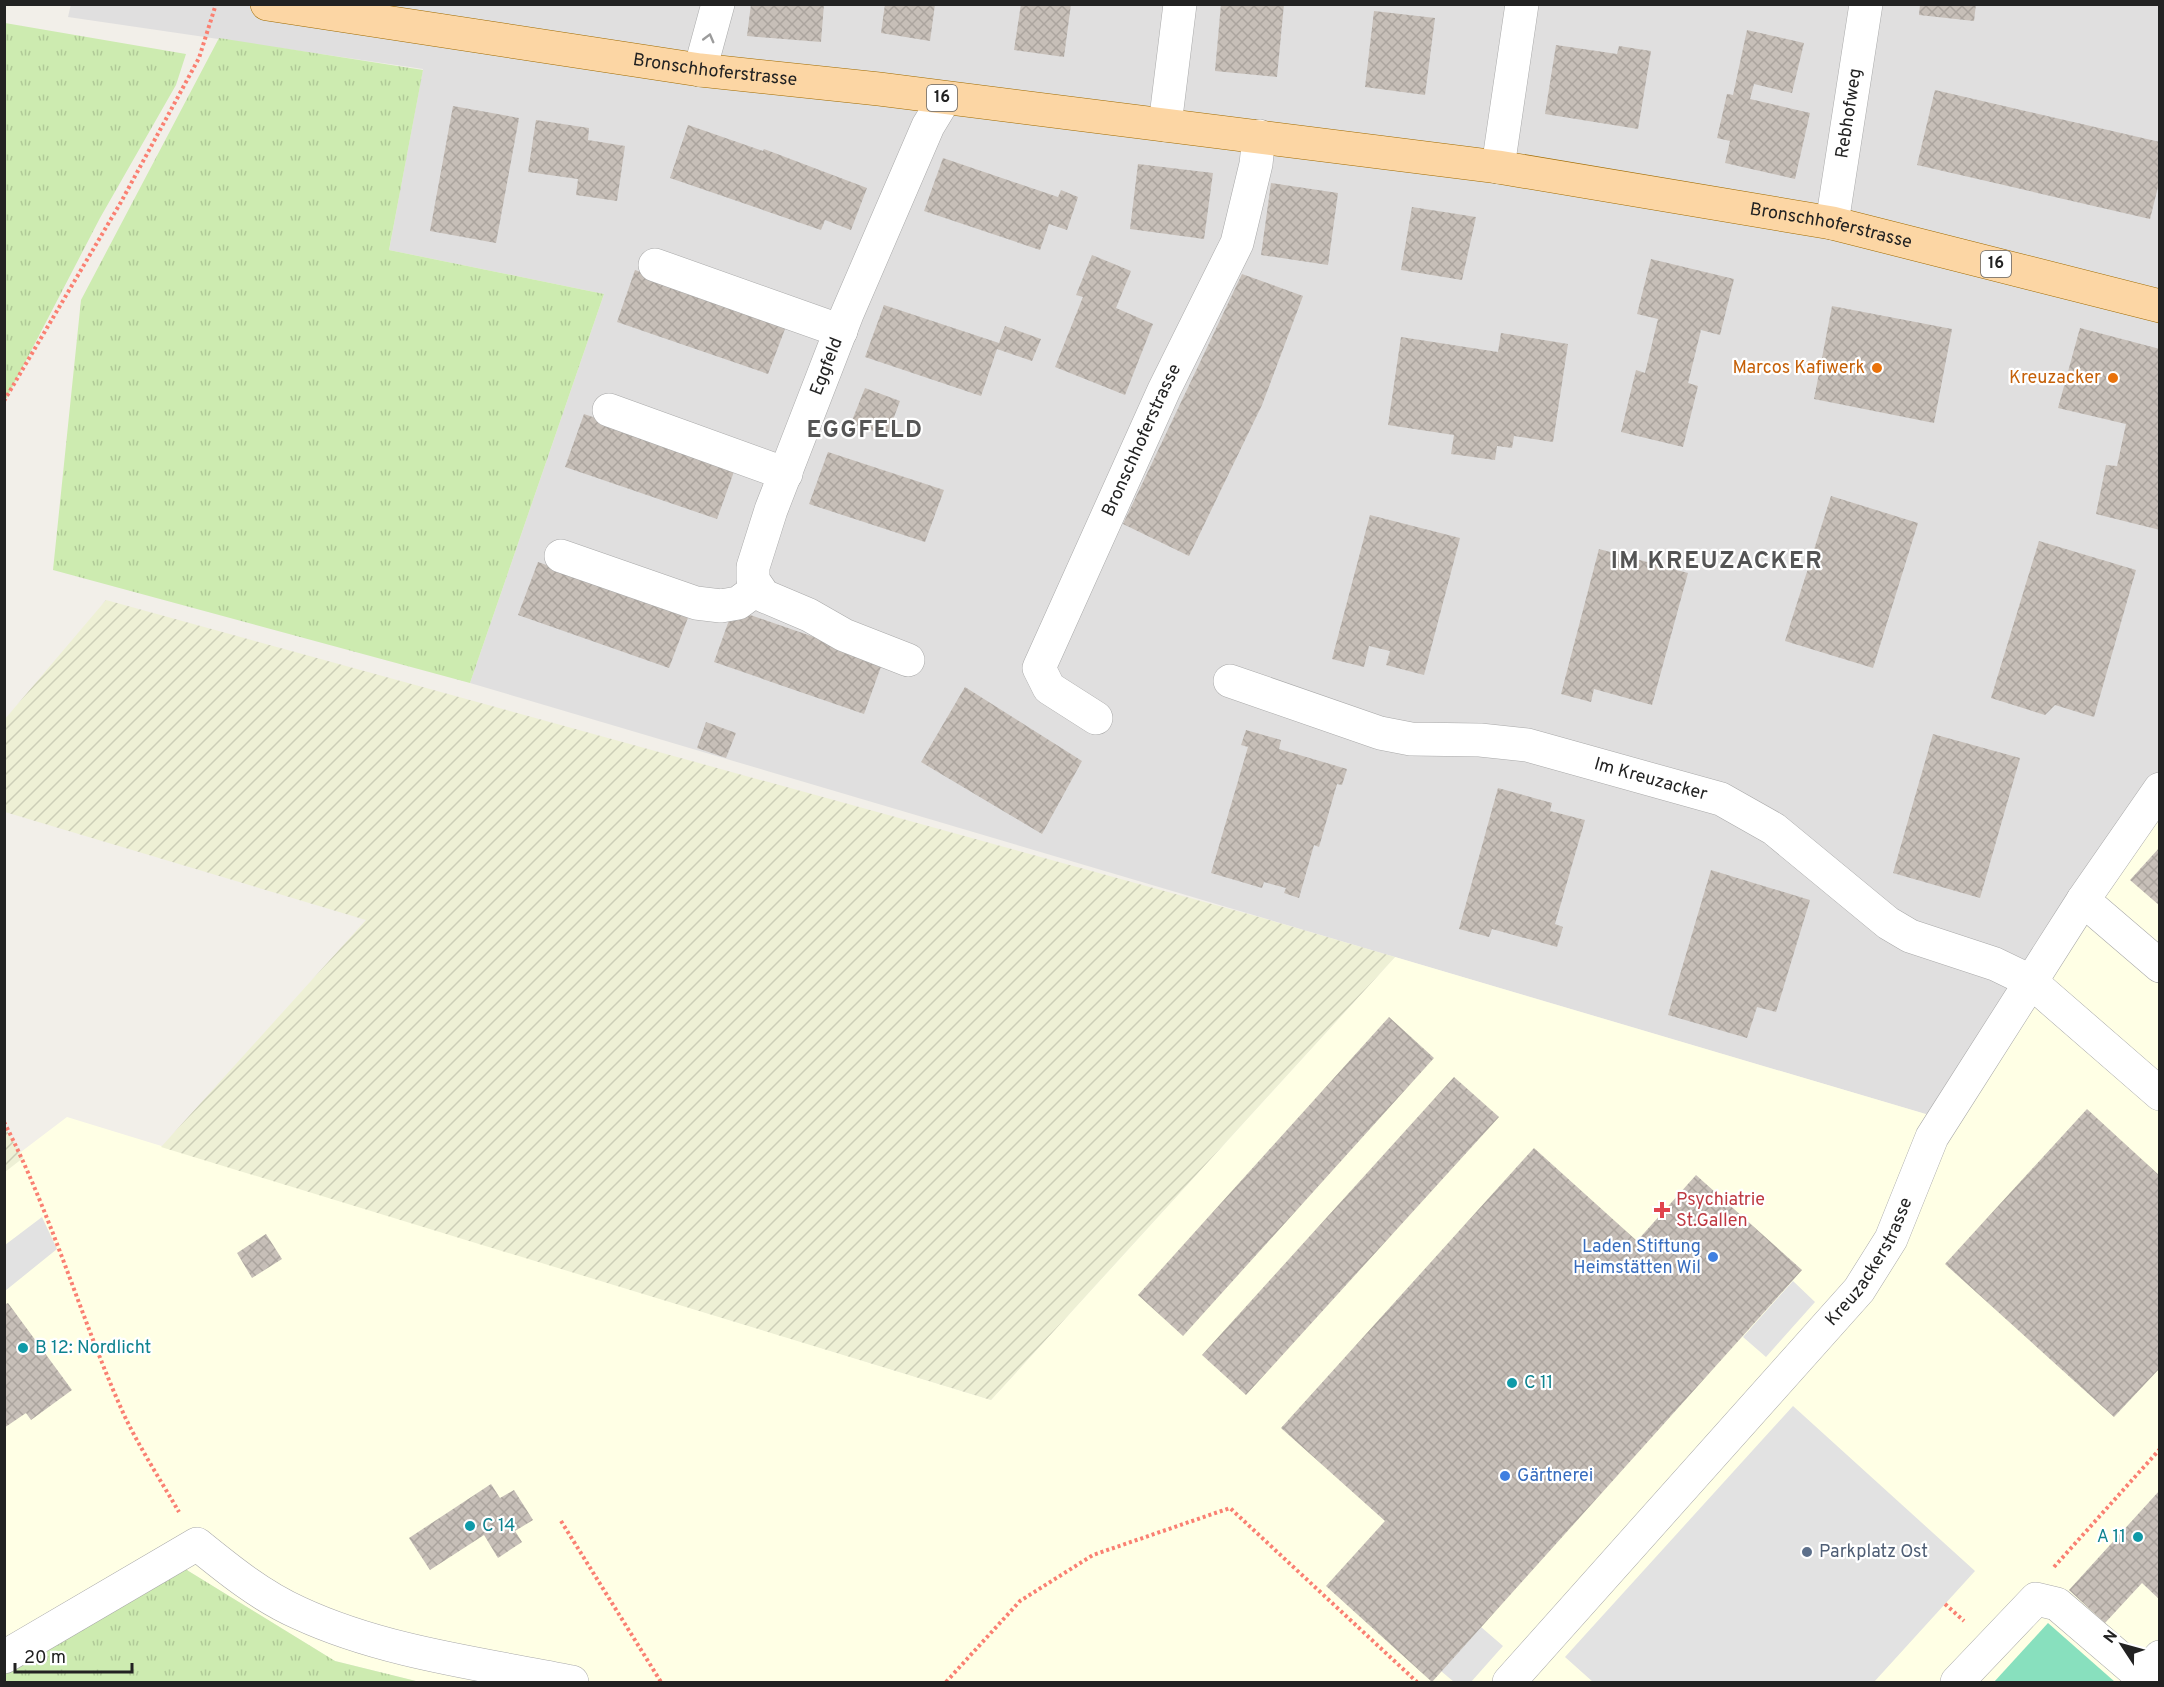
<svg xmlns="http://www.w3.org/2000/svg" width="2164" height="1687" font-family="Overpass,sans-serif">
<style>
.residential{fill:#e0dfdf}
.education{fill:#ffffe5}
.farmland{fill:url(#farmland-furrows)}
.grass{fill:url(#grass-tufts)}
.pitch{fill:#88e0be}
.parking{fill:#e2e2e2}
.building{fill:url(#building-cross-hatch)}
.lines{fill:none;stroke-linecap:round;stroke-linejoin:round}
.minor-casing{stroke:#a9a9a9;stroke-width:34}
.major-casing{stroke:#a06b00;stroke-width:34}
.path{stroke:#fa8072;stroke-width:4;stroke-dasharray:3 3;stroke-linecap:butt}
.minor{stroke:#fff;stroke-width:33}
.major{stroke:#fcd6a4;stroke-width:33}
.oneway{stroke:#9c9c9c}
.food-dot{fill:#e8710a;stroke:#fff;stroke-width:2}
.health-dot{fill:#e0444e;stroke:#fff;stroke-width:2}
.shop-dot{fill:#3f7fe0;stroke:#fff;stroke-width:2}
.culture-dot{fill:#0f9aa8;stroke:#fff;stroke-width:2}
.service-dot{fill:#5c6f8a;stroke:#fff;stroke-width:2}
.labels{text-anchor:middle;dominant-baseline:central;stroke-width:4.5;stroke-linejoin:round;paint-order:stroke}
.shield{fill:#fff;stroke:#646464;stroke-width:1.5}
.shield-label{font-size:16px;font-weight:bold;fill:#222}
.street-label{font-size:18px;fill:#222;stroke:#fff}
.food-label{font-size:18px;fill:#c56008;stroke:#fff;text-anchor:end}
.health-label{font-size:18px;fill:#be3a42;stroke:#fff;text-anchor:start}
.shop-label{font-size:18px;fill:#366cbe;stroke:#fff;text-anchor:end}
.culture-label{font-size:18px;fill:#0d838f;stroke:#fff;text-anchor:start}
.service-label{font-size:18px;fill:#4e5e75;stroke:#fff;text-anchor:start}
.district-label{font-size:24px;font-weight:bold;letter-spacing:1.5px;fill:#555;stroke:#fff}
</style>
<defs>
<pattern id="farmland-furrows" width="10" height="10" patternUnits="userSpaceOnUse" patternTransform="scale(1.5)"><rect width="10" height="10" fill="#eef0d5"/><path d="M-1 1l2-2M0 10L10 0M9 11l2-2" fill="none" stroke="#ccceb7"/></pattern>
<pattern id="grass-tufts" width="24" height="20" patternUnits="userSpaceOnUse" patternTransform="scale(1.5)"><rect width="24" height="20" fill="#cdebb0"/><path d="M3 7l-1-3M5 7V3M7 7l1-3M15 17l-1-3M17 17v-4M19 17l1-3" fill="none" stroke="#b0c997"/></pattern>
<pattern id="building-cross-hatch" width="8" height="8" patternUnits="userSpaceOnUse" patternTransform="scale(1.5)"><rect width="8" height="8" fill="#c7bfb8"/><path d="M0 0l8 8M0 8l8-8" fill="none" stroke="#aba49e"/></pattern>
</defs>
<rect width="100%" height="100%" fill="#f2efe9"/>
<path class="residential" d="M71 4 2159 5V813L1956 1123 470 683 604 294 389 250 423 69 68 17Z"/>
<path class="education" d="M2159 813V1682H420L335 1661 164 1556 5 1641V1164L67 1117 991 1400 1395 957 1956 1123Z"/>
<path class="farmland" d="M106 600 1259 917 1395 957 991 1400 161 1147 366 920 5 812V719Z
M4 1126 23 1158 5 1172H4Z"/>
<path class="grass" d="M5 23 186 54 176 85 100 218 5 401Z
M219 38 423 70 389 250 604 294 470 683 53 570 81 300Z
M164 1556 335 1661 420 1682H5V1655Z"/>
<path class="pitch" d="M2048 1623 2115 1682H1994Z"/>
<path class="parking" d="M42 1217 57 1249 5 1291V1245Z
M1793 1281 1815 1302 1766 1357 1743 1337Z
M1793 1406 1975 1571 1874 1682H1593L1565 1657Z
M1481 1627 1503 1646 1471 1682H1454L1441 1671Z"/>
<path class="building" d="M751 4H824L821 42 747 36Z
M885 4H935L930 41 881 33Z
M1021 4H1071L1064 57 1014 50Z
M1221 4H1284L1277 77 1215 71Z
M1920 4H1976L1974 21 1919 15Z
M1374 11 1435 18 1425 95 1365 87Z
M1747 30 1804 43 1792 93 1754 84 1750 99 1810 113 1795 179 1725 163 1730 141 1717 138 1727 94 1733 95Z
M1556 45 1617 54 1619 46 1651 51 1638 129 1545 114Z
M1935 90 2160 142V179L2150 219 1917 165Z
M453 106 519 118 496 243 430 231Z
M536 120 589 128 588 140 625 146 617 201 576 195 578 179 528 172Z
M688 125 763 151 764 149 867 188 851 230 825 220 821 230 670 178Z
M943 158 1058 197 1061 190 1078 197 1067 230 1049 224 1040 250 924 211Z
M1138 164 1213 173 1204 239 1130 229Z
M1271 183 1338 193 1328 265 1261 255Z
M1412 207 1476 217 1462 280 1401 270Z
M1092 255 1131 271 1116 308 1153 324 1125 395 1055 367 1083 297 1076 295Z
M1651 259 1734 279 1720 335 1701 330 1688 383 1698 386 1683 447 1621 432 1636 370 1645 373 1658 319 1637 314Z
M635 270 788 321 768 374 617 322Z
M1242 274 1303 296 1262 405 1189 556 1123 524Z
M884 305 999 343 1005 326 1041 339 1032 361 997 349 981 396 865 357Z
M1832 306 1952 329 1934 423 1814 399Z
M2080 328 2160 349V530L2096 514 2106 465 2117 466 2126 424 2058 408Z
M1501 333 1568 344 1553 442 1514 436 1512 448 1497 446 1495 460 1451 454 1454 435 1388 425 1401 337 1498 352Z
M865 388 900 401 887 436 851 423Z
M584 414 736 466 717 519 565 467Z
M828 452 944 490 925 542 809 504Z
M1831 496 1918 523 1873 668 1785 641Z
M1370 515 1460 538 1424 675 1386 665 1390 651 1369 646 1364 667 1332 659Z
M2039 541 2136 570 2094 717 2055 705 2045 715 1991 698Z
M1599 549 1688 573 1652 705 1594 689 1591 702 1561 694Z
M538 562 689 615 669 668 518 615Z
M733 609 883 661 864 714 714 662Z
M965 687 1082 761 1042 834 921 762Z
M706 722 736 733 726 758 697 748Z
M1246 730 1281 740 1279 749 1347 769 1342 785 1337 784 1319 847 1314 845 1299 898 1284 893 1286 888 1264 882 1262 888 1211 873 1248 747 1241 745Z
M1933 734 2020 758 1980 898 1893 873Z
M1498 788 1552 803 1550 811 1585 820 1555 924 1563 927 1557 947 1492 929 1489 937 1459 929Z
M2160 847V906L2130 880Z
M1711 870 1810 900 1776 1012 1757 1007 1747 1038 1668 1015Z
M1389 1017 1434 1058 1183 1336 1138 1295Z
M1454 1077 1499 1117 1246 1395 1202 1355Z
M2087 1109 2160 1176V1368L2114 1417 1945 1264Z
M1534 1148 1637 1241 1696 1175 1802 1270 1432 1682 1326 1586 1385 1521 1281 1428Z
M266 1234 282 1259 252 1278 237 1253Z
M8 1303 72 1390 31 1420 26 1413 4 1428V1305Z
M491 1484 500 1498 514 1490 533 1520 515 1531 522 1542 498 1558 484 1535 430 1570 409 1538Z
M2160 1490V1600L2142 1583 2105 1623 2069 1590Z"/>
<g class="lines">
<g class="minor-casing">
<g id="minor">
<path d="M700 70 718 4"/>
<path d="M1165 125 1180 4"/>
<path d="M1498 167 1522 4"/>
<path id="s1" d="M1832 223 1866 4"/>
<path d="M655 265 841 331"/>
<path d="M609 410 786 474"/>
<path d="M561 556 696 603 721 606 738 603 757 589"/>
<path id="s2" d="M908 660 844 635 809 615 764 596 753 580V567L771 510 847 314 928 126 945 98"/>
<path id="s3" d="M1230 681 1380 733 1411 739 1480 740 1527 745 1721 799 1774 829 1888 923 1910 936 1995 964 2030 981 2160 1094"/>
<path id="s4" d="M1096 718 1049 688 1039 668 1164 390 1237 243 1256 164 1259 136"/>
<path d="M2083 900 2160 966"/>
<path d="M4 1657 197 1544C229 1570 261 1596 299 1613 383 1652 482 1664 572 1682"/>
<path d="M2142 1678 2160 1657"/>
<path id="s5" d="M1509 1682 1859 1290 1891 1239 1932 1137 2083 900 2160 789"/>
<path d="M1957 1682 2036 1599 2057 1604 2148 1682"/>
</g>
</g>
<g class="major-casing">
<g id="major">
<path id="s6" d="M267 4 700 70 879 89 1498 167 1832 223 2160 306"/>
</g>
</g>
<path class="path" d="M4 401 121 202 199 58 216 4
M4 1122C53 1217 81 1320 125 1417 141 1450 161 1481 179 1512
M561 1521 661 1682
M2054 1567 2160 1449
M1945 1604 1964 1621
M946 1682 1020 1601 1093 1555 1230 1508 1417 1682"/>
<use href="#minor" class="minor"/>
<use href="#major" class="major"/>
</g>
<defs><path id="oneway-chevron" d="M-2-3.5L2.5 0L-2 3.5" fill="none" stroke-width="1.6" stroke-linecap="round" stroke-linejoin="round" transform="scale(1.5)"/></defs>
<use class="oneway" href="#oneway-chevron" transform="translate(709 38) rotate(-75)"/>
<g class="food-dot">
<circle cx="1877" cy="368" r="6"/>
<circle cx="2113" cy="378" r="6"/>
</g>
<path class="health-dot" d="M1659 1201h6v6h6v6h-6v6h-6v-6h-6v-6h6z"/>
<g class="shop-dot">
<circle cx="1713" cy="1257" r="6"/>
<circle cx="1505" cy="1476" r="6"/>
</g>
<g class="culture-dot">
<circle cx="23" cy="1348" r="6"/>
<circle cx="1512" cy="1383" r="6"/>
<circle cx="470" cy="1526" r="6"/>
<circle cx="2138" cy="1537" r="6"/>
</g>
<circle class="service-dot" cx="1807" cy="1552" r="6"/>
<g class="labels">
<g class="shield">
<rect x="927" y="85" width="30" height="26" rx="4.5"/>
<rect x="1981" y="251" width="30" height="26" rx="4.5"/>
</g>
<g class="shield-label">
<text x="942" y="98">16</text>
<text x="1996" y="264">16</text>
</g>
<g class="street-label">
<text stroke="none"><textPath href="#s6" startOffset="453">Bronschhoferstrasse</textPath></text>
<text stroke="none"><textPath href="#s1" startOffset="111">Rebhofweg</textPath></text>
<text stroke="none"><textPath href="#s6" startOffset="1580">Bronschhoferstrasse</textPath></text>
<text stroke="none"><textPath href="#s2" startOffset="404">Eggfeld</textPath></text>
<text stroke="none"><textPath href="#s4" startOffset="328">Bronschhoferstrasse</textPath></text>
<text stroke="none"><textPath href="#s3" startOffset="435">Im Kreuzacker</textPath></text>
<text stroke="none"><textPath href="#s5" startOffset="555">Kreuzackerstrasse</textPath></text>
</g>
<g class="food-label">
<text x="1865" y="368">Marcos Kafiwerk</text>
<text x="2101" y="378">Kreuzacker</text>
</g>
<g class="health-label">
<text x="1676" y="1200">Psychiatrie<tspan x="1676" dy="21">St.Gallen</tspan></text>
</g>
<g class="shop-label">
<text x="1701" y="1247">Laden Stiftung<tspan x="1701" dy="21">Heimstätten Wil</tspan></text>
<text x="1517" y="1476" text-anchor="start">Gärtnerei</text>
</g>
<g class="culture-label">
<text x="35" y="1348">B 12: Nordlicht</text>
<text x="1524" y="1383">C 11</text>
<text x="482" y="1526">C 14</text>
<text x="2126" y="1537" text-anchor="end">A 11</text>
</g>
<g class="service-label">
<text x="1819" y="1552">Parkplatz Ost</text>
</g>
<g class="district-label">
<text x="865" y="431">EGGFELD</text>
<text x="1717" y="562">IM KREUZACKER</text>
</g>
</g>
<rect width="2164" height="1687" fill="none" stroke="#222222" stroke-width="12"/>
<g transform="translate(2122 1645) rotate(306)" stroke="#ffffff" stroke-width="4.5" paint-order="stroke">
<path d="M0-4.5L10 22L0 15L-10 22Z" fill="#222222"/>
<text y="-9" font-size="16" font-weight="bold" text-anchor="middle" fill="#222222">N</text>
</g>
<path d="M15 1663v9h117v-9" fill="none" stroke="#222222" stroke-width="3"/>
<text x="24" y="1663" font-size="18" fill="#222222" stroke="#ffffff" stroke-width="4.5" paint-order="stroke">20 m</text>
</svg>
